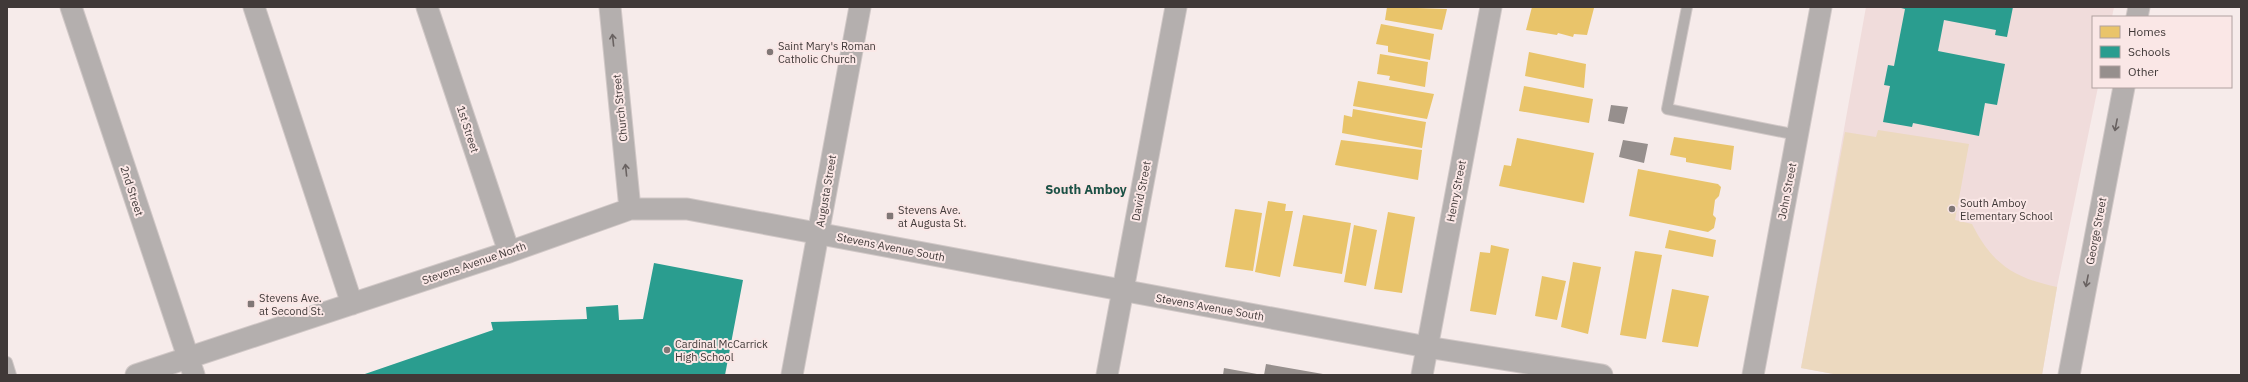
<svg xmlns="http://www.w3.org/2000/svg" width="2248" height="382" font-family="'IBM Plex Sans',sans-serif">
<style>
.built{fill:#f0dcdb}
.green{fill:#ecd9bf}
.homes{fill:#e9c46a}
.schools{fill:#2a9d8f}
.building{fill:#968f8d}
.lines{fill:none;stroke-linecap:round;stroke-linejoin:round}
.lane-casing{stroke:#d1c8c7;stroke-width:12}
.street-casing{stroke:#d1c8c7;stroke-width:23}
.lane{stroke:#b4afae;stroke-width:10}
.street{stroke:#b4afae;stroke-width:21}
.oneway{stroke:#696261}
.poi-dot{fill:#807776;stroke:#fae7e6;stroke-width:1.5}
.labels{text-anchor:middle;dominant-baseline:central;stroke-width:4;stroke-linejoin:round;paint-order:stroke}
.poi-label{font-size:11px;fill:#403938;stroke:#fae7e6;text-anchor:start}
.street-label{font-size:11px;fill:#403938;stroke:#fae7e6}
.quarter-label{font-size:13px;font-weight:bold;fill:#1b5146;stroke:#fae7e6}
</style>
<rect width="100%" height="100%" fill="#f6ebea"/>
<path class="built" d="M1866 7H2114L2112 17H2093V87H2098L2057 287 2042 375H1839L1801 368Z"/>
<path class="green" d="M1878 130 1969 144 1955 220 1972 224C1992 264 2014 278 2057 287L2042 375H1839L1801 368 1845 132 1876 137Z"/>
<path class="homes" d="M1387 7 1447 9 1442 30 1385 20Z
M1532 7H1588L1594 8 1587 35 1574 34 1573 37 1558 33 1557 35 1526 30Z
M1381 24 1434 34 1430 60 1388 52V46L1376 44Z
M1529 52 1586 64 1584 88 1525 76Z
M1380 54 1428 62 1425 87 1389 80 1390 76 1377 74Z
M1358 81 1434 94 1427 119 1353 106Z
M1524 86 1593 99 1589 123 1519 111Z
M1353 109 1426 122 1422 148 1342 133 1344 115 1352 117Z
M1674 137 1734 146 1731 170 1686 162V158L1670 155Z
M1517 138 1594 153 1584 203 1499 186 1504 165 1511 166Z
M1341 140 1422 150 1418 180 1335 165Z
M1638 169 1718 184 1721 187 1719 196 1715 200 1713 215 1716 218 1714 228 1708 232 1629 216Z
M1268 201 1286 204 1285 211H1293L1280 277 1255 272Z
M1235 209 1262 213 1253 271 1225 267Z
M1388 212 1415 217 1402 293 1374 289Z
M1303 215 1351 223 1342 274 1293 266Z
M1354 225 1377 230 1366 286 1344 282Z
M1669 230 1716 240 1713 257 1665 248Z
M1491 245 1509 249 1496 315 1470 311 1480 252 1490 253Z
M1635 251 1662 255 1646 339 1620 335Z
M1573 262 1601 267 1588 334 1561 327Z
M1542 276 1566 281 1557 320 1535 316Z
M1672 289 1709 296 1698 347 1662 342Z"/>
<path class="schools" d="M1897 7H2013L2007 37 1995 35 1996 30 1944 20 1938 51 2005 64 1997 105 1985 103 1979 136 1913 123 1912 127 1883 122 1890 86 1884 85 1888 65 1894 66 1905 9Z
M654 263 743 280 725 375H362L493 330 491 322 587 319 586 307 618 305 619 320 643 319Z"/>
<path class="building" d="M1611 105 1628 107 1624 124 1608 121Z
M1623 140 1648 144 1644 163 1619 157Z
M1266 364 1323 374V375H1264Z
M1224 368 1257 374V375H1223Z"/>
<g class="lines">
<g class="lane-casing">
<path id="lane" d="M1687 7 1667 109 1797 135
M7 362 11 375"/>
</g>
<g class="street-casing">
<path id="street" d="M71 7 194 375
M254 7 352 304
M427 7 509 252
M610 7 630 209
M2137 17 2139 7
M136 375 509 252 630 209H687L1427 347 1602 375
M792 375 860 7
M1107 375 1176 7
M1422 375 1491 7
M1753 375 1821 7
M2069 375 2124 87"/>
</g>
<use href="#lane" class="lane"/>
<use href="#street" class="street"/>
</g>
<defs><path id="oneway-shaft" d="M-6 0H5M1.5-3L5.5 0L1.5 3" fill="none" stroke-width="1.6" stroke-linecap="round" stroke-linejoin="round"/></defs>
<g class="oneway">
<use href="#oneway-shaft" transform="translate(613 40) rotate(-96)"/>
<use href="#oneway-shaft" transform="translate(2116 125) rotate(101)"/>
<use href="#oneway-shaft" transform="translate(626 170) rotate(-96)"/>
<use href="#oneway-shaft" transform="translate(2087 281) rotate(101)"/>
</g>
<g class="poi-dot">
<circle cx="770" cy="52" r="4"/>
<circle cx="1952" cy="209" r="4"/>
<rect x="886" y="212" width="8" height="8" rx="2"/>
<rect x="247" y="300" width="8" height="8" rx="2"/>
<circle cx="667" cy="350" r="4"/>
</g>
<g class="labels">
<g class="poi-label">
<text x="778" y="46">Saint Mary's Roman<tspan x="778" dy="13">Catholic Church</tspan></text>
<text x="1960" y="203">South Amboy<tspan x="1960" dy="13">Elementary School</tspan></text>
<text x="898" y="210">Stevens Ave.<tspan x="898" dy="13">at Augusta St.</tspan></text>
<text x="259" y="298">Stevens Ave.<tspan x="259" dy="13">at Second St.</tspan></text>
<text x="675" y="344">Cardinal McCarrick<tspan x="675" dy="13">High School</tspan></text>
</g>
<g class="street-label">
<text transform="translate(620 108) rotate(-96)">Church Street</text>
<text transform="translate(468 129) rotate(72)">1st Street</text>
<text transform="translate(132 191) rotate(72)">2nd Street</text>
<text transform="translate(826 191) rotate(-80)">Augusta Street</text>
<text transform="translate(1141 191) rotate(-79)">David Street</text>
<text transform="translate(1456 191) rotate(-79)">Henry Street</text>
<text transform="translate(1787 191) rotate(-79)">John Street</text>
<text transform="translate(2096 231) rotate(-79)">George Street</text>
<text transform="translate(891 247) rotate(11)">Stevens Avenue South</text>
<text transform="translate(474 263) rotate(-19)">Stevens Avenue North</text>
<text transform="translate(1210 307) rotate(10)">Stevens Avenue South</text>
</g>
<g class="quarter-label">
<text x="1086" y="189">South Amboy</text>
</g>
</g>
<rect width="2248" height="382" fill="none" stroke="#403938" stroke-width="16"/>
<rect x="2092" y="16" width="140" height="72" fill="#fae7e6" stroke="#b0a1a0"/>
<rect x="2100" y="26" width="20" height="12" fill="#e9c46a" stroke="#b0a1a0"/>
<text x="2128" y="36" font-size="12" fill="#403938">Homes</text>
<rect x="2100" y="46" width="20" height="12" fill="#2a9d8f" stroke="#b0a1a0"/>
<text x="2128" y="56" font-size="12" fill="#403938">Schools</text>
<rect x="2100" y="66" width="20" height="12" fill="#968f8d" stroke="#b0a1a0"/>
<text x="2128" y="76" font-size="12" fill="#403938">Other</text>
</svg>
